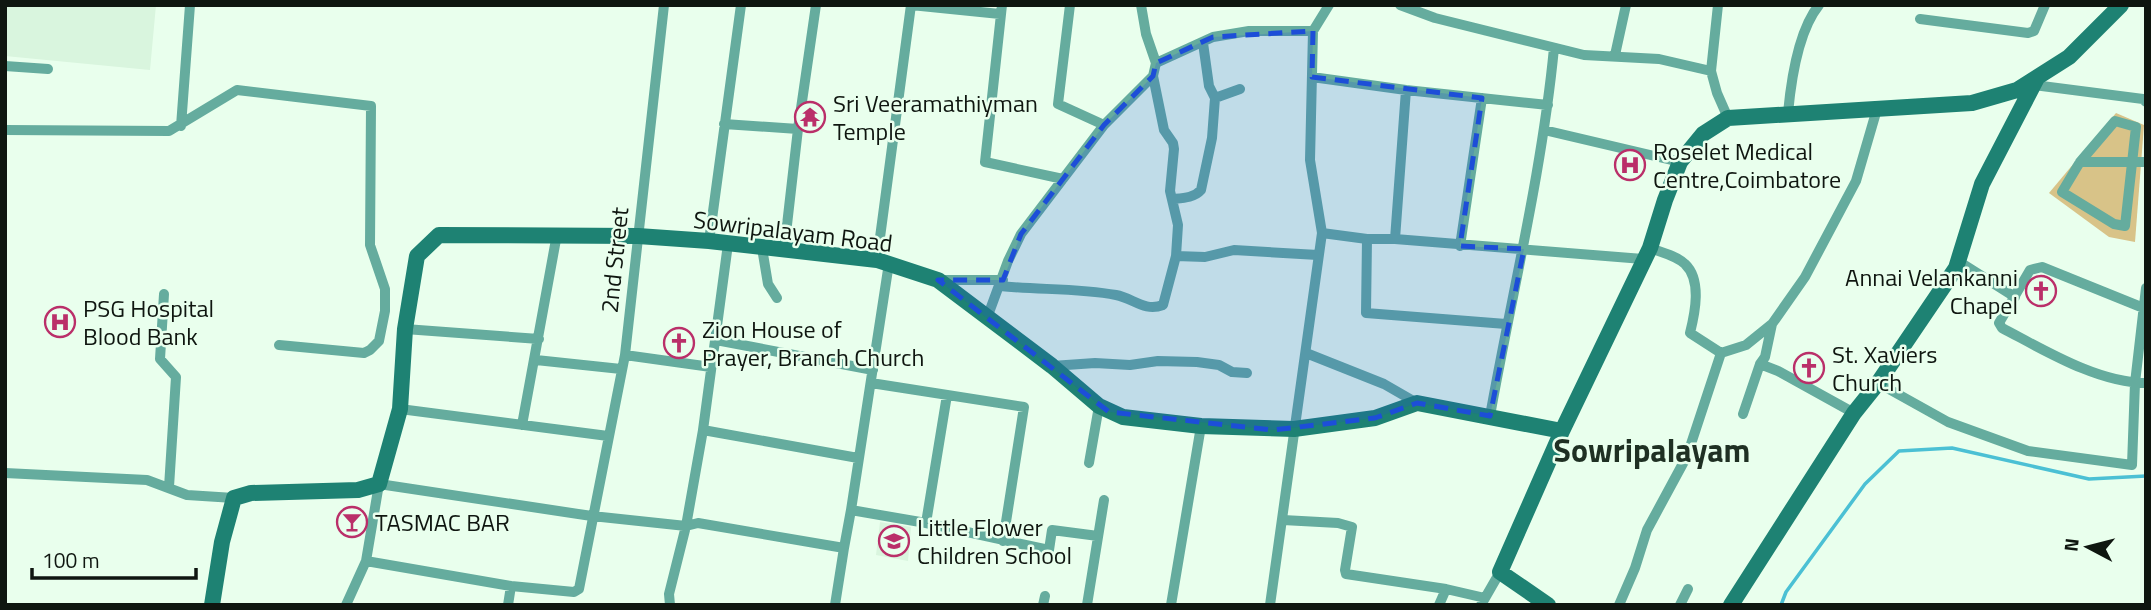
<svg xmlns="http://www.w3.org/2000/svg" width="2151" height="610" font-family="'Titillium Web',sans-serif">
<style>
.built{fill:#d9f5de}
.green{fill:#d8c388}
.lines{fill:none;stroke-linecap:round;stroke-linejoin:round}
.stream{stroke:#4bc0d4;stroke-width:3.5}
.street{stroke:#65ac9e;stroke-width:10}
.secondary{stroke:#1e8273;stroke-width:16}
.marked{fill:#1d4ed8;fill-opacity:0.2;stroke:#1d4ed8;stroke-width:5;stroke-dasharray:14 9;stroke-linejoin:round}
.labels{text-anchor:middle;dominant-baseline:central;stroke-width:5;stroke-linejoin:round;paint-order:stroke}
.poi-label{font-size:24px;fill:#0f1610;stroke:#e9ffed;text-anchor:start}
.street-label{font-size:24px;fill:#0f1610;stroke:#e9ffed}
.district-label{font-size:32px;font-weight:bold;fill:#1f3023;stroke:#e9ffed}
</style>
<rect width="100%" height="100%" fill="#e9ffed"/>
<path class="built" d="M5 5H156L150 70 5 56Z
M880 522 911 527 908 561 876 555Z"/>
<path class="green" d="M2116 113 2144 125 2135 242 2109 237 2049 193Z"/>
<g class="lines">
<path class="stream" d="M1781 605 1786 592 1865 484 1899 451 1952 448 2089 479 2146 476"/>
<path class="street" d="M664 5 625 355 579 589 574 592 511 586 366 561 379 484 585 515 592 516 686 526 669 594 670 605
M1002 5 985 162 1063 179
M1070 5 1058 104 1104 125
M1400 5 1435 18 1584 55 1659 59 1711 71 1717 93 1728 118
M1920 19 2028 33 2034 31 2045 5
M1615 55 1626 5
M1156 63 1213 37 1249 31H1313L1329 5
M5 66 48 69
M1711 71 1718 5
M1312 77 1406 90 1548 105
M2034 85 2143 99 2146 102
M1215 98 1240 89
M1788 113C1791 81 1798 31 1819 5
M2115 121 2136 127 2125 226 2114 224 2062 192 2080 162Z
M724 124 798 129
M181 126 190 5
M5 130 169 131 237 90 371 106 370 245 385 289V311L379 341 370 350 364 353 279 345
M1544 130 1680 162
M2080 162H2146
M1172 199C1183 198 1194 198 1201 190L1212 138 1215 98 1209 86 1203 43
M1322 233 1367 239H1395L1643 259
M1367 239 1366 313 1506 324
M1395 239 1406 90
M709 241 741 5
M728 244 703 430 686 526 698 523 844 548 851 510
M1460 246 1482 98
M762 248 768 284 777 298
M1650 248C1661 252 1677 256 1685 264 1702 280 1695 313 1690 333L1721 353
M784 251 798 129 816 5
M1176 256 1205 257 1234 250 1318 255
M877 260 911 5 1000 14
M1958 261 2015 297
M889 263 851 510 926 523 1049 550 1052 530 1098 536
M938 280H1003
M1000 286C1039 290 1078 288 1116 295 1133 298 1144 312 1163 305L1176 256 1178 225 1170 191 1174 149 1173 143 1164 130 1153 76
M164 294 160 359 176 377 169 487
M2146 309 2042 267 2030 270 1999 323 2002 328C2044 350 2098 383 2146 383
M987 318 1008 261 1021 234 1104 125 1153 76 1156 63 1146 34 1141 5
M1772 324 1765 357 1760 364 1778 371 1854 413
M405 329 539 339
M716 340 873 370
M1306 353 1384 384 1417 403
M625 355 711 367
M536 360 621 369
M1052 366 1095 363 1130 365 1158 361 1197 362 1219 365 1232 372 1247 373
M871 383 1024 407 1003 541
M1878 383 1948 422 2028 451 2132 465 2135 383 2146 288
M400 409 608 436
M1743 414 1760 364
M1490 416C1512 293 1542 172 1554 48
M522 425 557 234
M703 430 858 458
M1089 463 1099 406
M5 473 147 480 187 495 234 498
M1283 520 1338 523 1352 527 1345 570 1346 574 1446 589 1485 598
M926 523 947 395
M346 605 366 561
M508 605 511 586
M835 605 844 548
M1043 605 1045 596
M1087 605 1104 500
M1171 605 1201 426
M1270 605 1322 233 1310 160 1313 31
M1439 605 1446 589
M1481 605 1500 572
M1619 605 1635 568 1647 530 1687 456 1721 353 1746 345 1772 324 1805 277 1856 181 1877 109
M1680 605 1688 589"/>
<path class="secondary" d="M212 605 222 542 234 498 251 493 358 490 379 484 400 409 405 329 417 256 439 235 638 236 709 241 877 260 938 280 1052 366 1099 406 1123 417 1201 426 1294 429 1375 418 1417 403 1562 431
M1548 605 1500 572 1562 431 1650 248 1665 200 1680 162 1703 134 1728 118 1972 103 2017 90 2069 57 2121 5
M1731 605 1854 413 1878 383 1956 268 1982 184 2037 78"/>
</g>
<path class="marked" d="M1313 31 1312 77 1482 98 1460 246 1524 249 1490 416 1417 403 1375 418 1273 430 1109 412 938 280H1003L1021 234 1104 125 1153 76 1156 63 1213 37Z"/>
<defs>
<g id="temple-ring" transform="scale(1.575)"><circle r="9.5" fill="#e9ffed" stroke="#ba2f69" stroke-width="1.5"/><path d="M0-6L5-2H3V0L6.5 2.5H4V6H1.5V3h-3V6H-4V2.5H-6.5L-3 0V-2H-5Z" fill="#ba2f69"/></g>
<g id="hospital-ring" transform="scale(1.575)"><circle r="9.5" fill="#e9ffed" stroke="#ba2f69" stroke-width="1.5"/><path d="M-5-5h3v3.5h4V-5h3V5h-3V1.5h-4V5h-3Z" fill="#ba2f69"/></g>
<g id="church-ring" transform="scale(1.575)"><circle r="9.5" fill="#e9ffed" stroke="#ba2f69" stroke-width="1.5"/><path d="M-1.2-6h2.4v3.5h3.3v2.4h-3.3V6h-2.4V-.1h-3.3v-2.4h3.3Z" fill="#ba2f69"/></g>
<g id="bar-ring" transform="scale(1.575)"><circle r="9.5" fill="#e9ffed" stroke="#ba2f69" stroke-width="1.5"/><path d="M-6-5H6L.8 .8V4.5H3.5V6h-7V4.5H-.8V.8Z" fill="#ba2f69"/></g>
<g id="school-ring" transform="scale(1.575)"><circle r="9.5" fill="#e9ffed" stroke="#ba2f69" stroke-width="1.5"/><path d="M0-5L7-2L0 1L-7-2ZM-4 1L0 2.5L4 1V4Q0 6-4 4Z" fill="#ba2f69"/></g>
</defs>
<g fill-rule="evenodd">
<use href="#temple-ring" x="810" y="117"/>
<use href="#hospital-ring" x="1630" y="165"/>
<use href="#church-ring" x="2041" y="291"/>
<use href="#hospital-ring" x="60" y="322"/>
<use href="#church-ring" x="679" y="343"/>
<use href="#church-ring" x="1809" y="368"/>
<use href="#bar-ring" x="352" y="522"/>
<use href="#school-ring" x="894" y="541"/>
</g>
<g class="labels">
<g class="poi-label">
<text x="833" y="103">Sri Veeramathiyman<tspan x="833" dy="28">Temple</tspan></text>
<text x="1653" y="151">Roselet Medical<tspan x="1653" dy="28">Centre,Coimbatore</tspan></text>
<text x="2018" y="277" text-anchor="end">Annai Velankanni<tspan x="2018" dy="28">Chapel</tspan></text>
<text x="83" y="308">PSG Hospital<tspan x="83" dy="28">Blood Bank</tspan></text>
<text x="702" y="329">Zion House of<tspan x="702" dy="28">Prayer, Branch Church</tspan></text>
<text x="1832" y="354">St. Xaviers<tspan x="1832" dy="28">Church</tspan></text>
<text x="375" y="522">TASMAC BAR</text>
<text x="917" y="527">Little Flower<tspan x="917" dy="28">Children School</tspan></text>
</g>
<g class="street-label">
<text transform="translate(793 231) rotate(7)">Sowripalayam Road</text>
<text transform="translate(614 260) rotate(-84)">2nd Street</text>
</g>
<g class="district-label">
<text x="1652" y="450">Sowripalayam</text>
</g>
</g>
<rect width="2151" height="610" fill="none" stroke="#0f1610" stroke-width="14"/>
<g transform="translate(2088 547) rotate(277)" stroke="#e9ffed" stroke-width="5" paint-order="stroke">
<path d="M0-5L12 26L0 18L-12 26Z" fill="#0f1610"/>
<text y="-10" font-size="19" font-weight="bold" text-anchor="middle" fill="#0f1610">N</text>
</g>
<path d="M32 568v10h164v-10" fill="none" stroke="#0f1610" stroke-width="3.5"/>
<text x="42" y="568" font-size="21" fill="#0f1610" stroke="#e9ffed" stroke-width="5" paint-order="stroke">100 m</text>
</svg>
